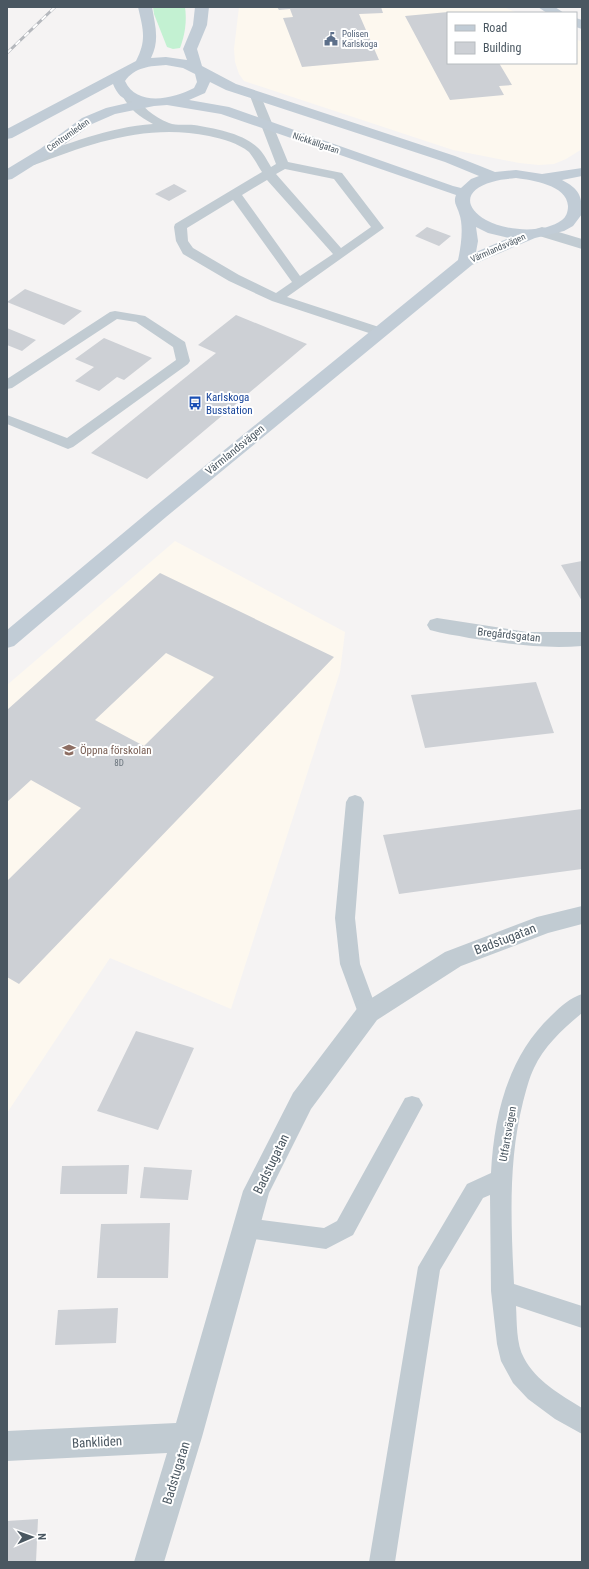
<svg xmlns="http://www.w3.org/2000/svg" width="589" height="1569" font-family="'Roboto Condensed',sans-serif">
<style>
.commercial{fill:#fdf8ef}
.green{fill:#c3f1d2}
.building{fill:#cdd0d5;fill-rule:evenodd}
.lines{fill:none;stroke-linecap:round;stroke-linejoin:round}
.lane{fill:#c1cbd2;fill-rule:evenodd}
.street{fill:#c1cbd2;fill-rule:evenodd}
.secondary{fill:#c1ccd6;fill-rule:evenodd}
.rail-casing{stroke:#b5b8bd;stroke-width:3}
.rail{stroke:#fff;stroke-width:2;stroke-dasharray:6;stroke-linecap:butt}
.labels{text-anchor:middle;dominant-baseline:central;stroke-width:4;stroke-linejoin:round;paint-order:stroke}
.far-service-label{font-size:9px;fill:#4e5e75;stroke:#fff;text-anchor:start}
.far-street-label{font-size:9px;fill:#4a5761;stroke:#fff}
.number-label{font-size:9px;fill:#6b757e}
.transit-label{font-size:11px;fill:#164399;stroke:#fff;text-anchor:start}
.street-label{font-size:11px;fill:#4a5761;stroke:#fff}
.education-label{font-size:11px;fill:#785e54;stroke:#fff;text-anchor:start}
.near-street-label{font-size:13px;fill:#4a5761;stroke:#fff}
</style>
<rect width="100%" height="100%" fill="#f5f3f3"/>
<path class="commercial" d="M239 7H504L517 13H448V63H576V39L582 42V149L566 159 554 164 539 165 519 163 453 150 244 81 239 74 235 62 234 49Z
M175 541 345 632 340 672 231 1009 110 958 7 1113V685Z"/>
<path class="green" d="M153 7H185C187 21 185 35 180 48L173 49 167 47 154 14Z"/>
<path class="building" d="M277 7H381L383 13 359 14 379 60 302 67 283 18 293 17 290 9 279 10Z
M448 12V63H499L512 85 499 86 504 95 450 100 405 16Z
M174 184 187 191 169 201 155 194Z
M427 227 451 236 439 246 415 236Z
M25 289 82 311 64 325 7 302Z
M236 315 307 344 147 479 91 453 216 353 198 345Z
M7 328 36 340 22 351 7 345Z
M104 338 152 358 124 380 117 377 99 391 75 381 94 367 75 359Z
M582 561V601L561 565Z
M160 573 334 657 19 984 7 977V881L81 808 31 780 7 802V710ZM166 653 214 677 144 746 95 720Z
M536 682 554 733 425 748 411 695Z
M582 809V869L399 894 383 835Z
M136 1031 194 1048 158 1130 97 1111Z
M129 1165 127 1194H60L62 1166Z
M144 1167 192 1170 188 1200 140 1198Z
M170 1223 168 1278H97L101 1224Z
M118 1308 116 1343 55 1345 58 1310Z
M38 1519 36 1562H7V1521Z"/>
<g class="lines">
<path class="lane" d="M128 92 132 93C142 106 153 117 169 123 177 126 186 124 194 125 213 128 242 133 257 147 263 152 267 160 271 167L276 164 250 96 252 94H260L288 162 342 173 384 228 287 297 385 329 387 332 385 335 380 336 375 335 272 301 229 281 183 254 176 241 174 227 175 224 262 172C258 166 254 158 249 152 238 143 223 139 209 136 148 123 91 143 34 165H26L24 162 26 159C67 144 109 127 153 124 140 117 129 109 122 95L124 93ZM285 169 334 179 371 227 341 248 276 174ZM267 180 333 254 300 276 242 195ZM233 200 292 282 276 293 239 275 193 248 188 241 187 228Z
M115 311 145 316 185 342 190 361 188 364 73 447 68 449 63 447 7 424V415L67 438 176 360 173 347 136 322 117 319 12 388 7 389V379L110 312Z
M355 795 361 797 364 802 355 918 360 964 378 1013 375 1019 368 1022 361 1019 358 1013 340 964 335 918 346 802 349 797Z
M582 994V1013C564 1028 544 1046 534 1068 529 1078 526 1091 523 1102 508 1161 511 1224 514 1284L582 1306V1328L516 1306C517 1322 516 1344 524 1358 536 1381 561 1395 582 1408V1434L555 1419 528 1399 513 1383 501 1361 497 1344 491 1291 490 1195 483 1198 440 1270 395 1562H369L418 1267 467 1184 491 1173C494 1115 508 1056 552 1015 561 1006 570 998 582 994Z
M412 1096 419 1098 423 1105 353 1235 326 1249 246 1238 238 1235 235 1228 238 1221 246 1218 324 1228 337 1221 405 1098Z"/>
<path class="street" d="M542 227 582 239V249L536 235 534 232 536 229Z
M437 618 527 632H582V646C544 649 507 644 469 638 456 635 443 634 430 630L427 625 430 620Z
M582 906V924L548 933 461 966 377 1020 311 1109 269 1193 202 1437 164 1562H134L167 1453 7 1461V1431L176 1423 243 1191 293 1093 359 1006 445 952 537 917Z"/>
<path class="secondary" d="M138 7H152C155 25 160 40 151 58L166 57 187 60 183 49 193 25 195 7H209L207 25 197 49 202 66 236 84 455 156 495 172 516 170 542 174 582 168V176L562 180C579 189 582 195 582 214L573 226 564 231 535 238 472 265 166 517 14 646 7 648V630L152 509 458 260C461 247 464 226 459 213 457 206 453 203 456 195L221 114 167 105 154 106 115 114 92 124 50 155 12 179 7 180V169L40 149 82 118 106 108 132 102C122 99 117 94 113 84L12 138 7 139V129L136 61C147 40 143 29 138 7ZM166 65 183 68 195 74 197 82 194 88C173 99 137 107 125 81 135 67 150 66 166 65ZM210 82 226 90 445 162 479 176 471 179 461 188 453 186 229 107 189 100 205 93ZM516 178C532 180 567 185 568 206 568 212 566 217 562 220 544 234 505 231 486 220 462 206 466 189 492 182 500 179 508 179 516 178ZM476 227 488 233 509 238 476 252 478 241Z
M538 7H555L564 13H547Z
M576 18 582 20V29L576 27Z"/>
<g class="rail-casing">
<path id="rail" d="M7 53 55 7"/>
</g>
<use href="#rail" class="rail"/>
</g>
<defs>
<g id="civic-bare" transform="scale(1.08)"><path d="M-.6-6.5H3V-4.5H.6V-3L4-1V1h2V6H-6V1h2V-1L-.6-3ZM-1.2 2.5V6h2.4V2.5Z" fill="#5c6f8a" stroke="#fff" stroke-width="2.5" paint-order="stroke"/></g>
<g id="bus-bare" transform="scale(1.08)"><path d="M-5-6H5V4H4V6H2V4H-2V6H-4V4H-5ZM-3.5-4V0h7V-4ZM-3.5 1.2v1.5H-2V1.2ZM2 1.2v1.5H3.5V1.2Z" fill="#1a4fb4" stroke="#fff" stroke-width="2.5" paint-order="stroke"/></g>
<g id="school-bare" transform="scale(1.08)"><path d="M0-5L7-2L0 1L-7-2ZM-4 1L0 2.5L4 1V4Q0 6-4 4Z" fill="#8d6e63" stroke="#fff" stroke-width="2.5" paint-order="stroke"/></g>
</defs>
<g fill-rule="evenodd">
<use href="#civic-bare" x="331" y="39"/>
<use href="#bus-bare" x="195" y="403"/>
<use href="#school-bare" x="69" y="750"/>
</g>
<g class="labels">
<g class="far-service-label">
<text x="342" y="34">Polisen<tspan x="342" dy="10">Karlskoga</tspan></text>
</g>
<g class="far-street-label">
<text transform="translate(68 135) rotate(-35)">Centrumleden</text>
<text transform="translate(316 143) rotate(19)">Nickkällgatan</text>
<text transform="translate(498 248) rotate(-24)">Värmlandsvägen</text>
</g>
<g class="number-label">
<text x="119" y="763">8D</text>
</g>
<g class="transit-label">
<text x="206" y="397">Karlskoga<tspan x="206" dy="13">Busstation</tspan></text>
</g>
<g class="street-label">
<text transform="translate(235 450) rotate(-39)">Värmlandsvägen</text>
<text transform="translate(509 635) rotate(6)">Bregårdsgatan</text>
<text transform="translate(508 1134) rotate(-80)">Utfartsvägen</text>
</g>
<g class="education-label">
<text x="80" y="750">Öppna förskolan</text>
</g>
<g class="near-street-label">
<text transform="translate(505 939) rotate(-21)">Badstugatan</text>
<text transform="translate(271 1164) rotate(-64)">Badstugatan</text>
<text transform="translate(97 1442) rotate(-3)">Bankliden</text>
<text transform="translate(176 1473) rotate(-73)">Badstugatan</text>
</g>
</g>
<rect width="589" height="1569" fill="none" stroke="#4a5761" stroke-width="16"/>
<rect x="447" y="12" width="130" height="52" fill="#ffffff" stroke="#b7bcc0"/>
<rect x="455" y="25" width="20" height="6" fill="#c1ccd6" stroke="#b7bcc0"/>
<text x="483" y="32" font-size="12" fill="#4a5761">Road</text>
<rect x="455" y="42" width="20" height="12" fill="#cdd0d5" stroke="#b7bcc0"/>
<text x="483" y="52" font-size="12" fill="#4a5761">Building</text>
<g transform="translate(32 1537) rotate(88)" stroke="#ffffff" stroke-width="3" paint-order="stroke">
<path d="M0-3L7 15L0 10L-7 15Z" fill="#4a5761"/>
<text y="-6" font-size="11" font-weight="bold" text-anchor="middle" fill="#4a5761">N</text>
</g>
</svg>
